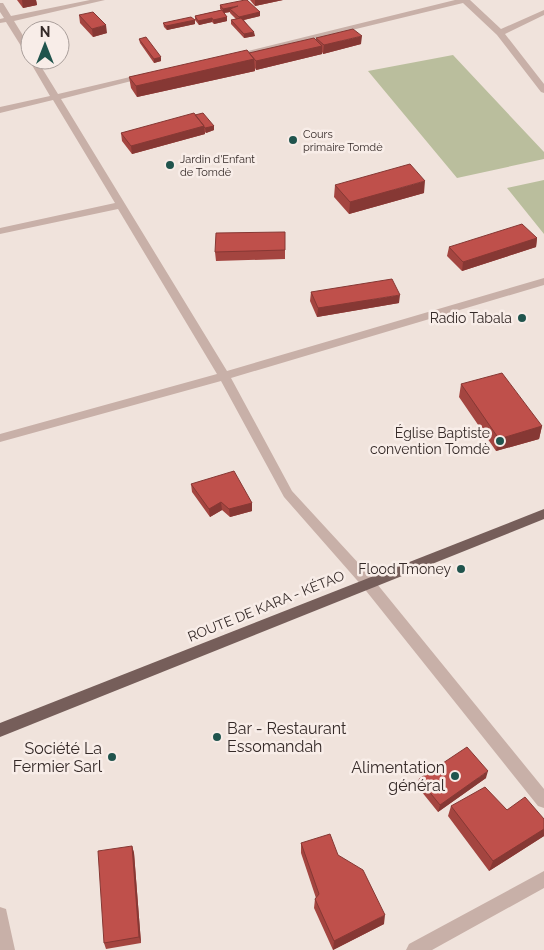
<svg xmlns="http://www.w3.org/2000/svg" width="544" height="950" font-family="Raleway,sans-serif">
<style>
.green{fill:#babe9d}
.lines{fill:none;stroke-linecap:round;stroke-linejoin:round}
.minor{fill:#c8b0a8;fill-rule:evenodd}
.primary{fill:#765e5a;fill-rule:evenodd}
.wall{fill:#a44540}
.shaded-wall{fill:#863834}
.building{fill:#bf504b;stroke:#863834}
.poi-dot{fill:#20544d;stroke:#f8ede8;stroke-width:2}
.labels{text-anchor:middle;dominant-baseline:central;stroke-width:5;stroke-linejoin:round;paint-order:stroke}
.far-poi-label{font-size:11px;fill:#352a28;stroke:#f8ede8;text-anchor:start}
.poi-label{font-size:14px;fill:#352a28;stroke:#f8ede8;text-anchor:end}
.street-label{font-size:14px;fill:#352a28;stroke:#f8ede8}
.near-poi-label{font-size:16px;fill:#352a28;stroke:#f8ede8;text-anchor:end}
</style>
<rect width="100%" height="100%" fill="#f0e3dc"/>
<path class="green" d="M453 55 544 152V159L457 178 368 71Z
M544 180V234L507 188Z"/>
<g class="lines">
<path class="minor" d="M90 0H105L14 21 30 47V57L26 54 6 22 0 23V19L4 18 0 12V3H3L11 16Z
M455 0H470L501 29 544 10V15L505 34 544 84V93L541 92 497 35 463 3 232 59 228 56Z
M30 58V60H37L58 94 147 73 151 76 61 99 227 371 544 278V285L231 378 292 491 373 579 544 789V808L538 806 363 587 284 497 221 381 0 442V434L217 374 118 209 0 234V228L115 203 53 100 0 113V107L50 96 29 60Z
M544 871V888L432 950H406L409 944Z
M0 907 6 909 15 950H0Z"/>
<path class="primary" d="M544 509V519L0 737V723Z"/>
</g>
<path class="wall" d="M17 0H36L37 5 23 8Z
M250 0H283L255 6Z
M220 5 260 12V16L244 20 255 36 244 38 231 24V20L236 19 230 13V12L224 13 227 17V21L214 24 212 22 199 25 195 20V16L221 10 220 9Z
M79 15 107 33 93 37 80 23Z
M195 20V24L167 30 164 27 163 23Z
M316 38 361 44 323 54 322 52V54L256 70 255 68V71L137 97 131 88 129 77 316 40Z
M139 39 161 61 154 63 140 43Z
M195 115 214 126V130L206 133 205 132V134L132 154 122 141 121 133Z
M335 185 424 193 349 214 334 197Z
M285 232V259L216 261 215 252Z
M537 238 536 247 462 271 447 256 449 247Z
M311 292 399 303 317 317 310 301Z
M461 384 542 426 539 439 496 451 459 397Z
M191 484 252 503V511L230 517 222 510 210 517 192 492Z
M486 778 438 812 417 786 419 779Z
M451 806 507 810 544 819V836L489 871 448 816Z
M301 843 338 855 384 924 333 950 314 908 315 899 316 898 301 853Z
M132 846 134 853 141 943 106 949 104 943Z"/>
<path class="shaded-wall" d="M22 0H36L37 5 23 8Z
M255 0H283L255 6Z
M238 6 230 9V12L223 13V9Z
M260 12V16L239 21V17Z
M227 17V21L214 24 213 20Z
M212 18V22L199 25 198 21Z
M195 20V24L167 30 166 26Z
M106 25 107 33 93 37 92 29Z
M254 32 255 36 244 38V34Z
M362 36 361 44 323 54 324 45Z
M322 46V54L256 70V61Z
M161 57V61L154 63V59Z
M254 59 255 71 137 97 136 86Z
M204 126 205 134 132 154 131 146Z
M214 126V130L206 133 205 128Z
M425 181 424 193 349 214 350 202Z
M537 238 536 247 462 271 463 262Z
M400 295 399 303 317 317 318 308Z
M542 426 539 439 496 451 499 439Z
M221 502 222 510 210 517 209 509Z
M252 503V511L230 517 229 509Z
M488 771 486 778 438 812 440 805Z
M544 829V836L489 871 493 861Z
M132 846 134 853 141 943 139 937Z
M385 915 384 924 333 950 334 941Z"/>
<path class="building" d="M245 0H247L260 12 239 17 230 9 238 6 223 9 220 5Z
M222 10 227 17 213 20 212 18 198 21 195 16Z
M93 12 106 25 92 29 79 15Z
M191 17 195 20 166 26 163 23Z
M241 18 254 32 244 34 231 20Z
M353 29 362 36 324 45 316 38Z
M146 37 161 57 154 59 139 39Z
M314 38 322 46 256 61 249 53Z
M247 50 254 59 136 86 129 77Z
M194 113 204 126 131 146 121 133Z
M203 113 214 126 205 128 204 127V126L195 115Z
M410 164 425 181 350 202 335 185Z
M522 224 537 238 463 262 449 247Z
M285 232V250L215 252 216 233Z
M392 279 400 295 318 308 311 292Z
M502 373 542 426 499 439 461 384Z
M234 471 252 503 229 509 221 502 209 509 191 484Z
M467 747 488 771 440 805 419 779Z
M485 787 507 810 525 797 544 819V829L493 861 451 806Z
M330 834 338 855 363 870 385 915 334 941 315 899 319 894 301 843Z
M132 846 139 937 104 943 98 851Z"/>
<g class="poi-dot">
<circle cx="293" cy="140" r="5"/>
<circle cx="170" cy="165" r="5"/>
<circle cx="522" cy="318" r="5"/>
<circle cx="500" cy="441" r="5"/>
<circle cx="461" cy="569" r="5"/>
<circle cx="217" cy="737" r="5"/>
<circle cx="112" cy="757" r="5"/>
<circle cx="455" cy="776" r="5"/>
</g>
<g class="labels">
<g class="far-poi-label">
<text x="303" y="134">Cours<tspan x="303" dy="13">primaire Tomdè</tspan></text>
<text x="180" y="159">Jardin d'Enfant<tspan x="180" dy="13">de Tomdè</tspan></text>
</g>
<g class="poi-label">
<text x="512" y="318">Radio Tabala</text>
<text x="490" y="433">Église Baptiste<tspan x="490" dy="16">convention Tomdè</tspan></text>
<text x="451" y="569">Flood Tmoney</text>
</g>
<g class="street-label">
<text transform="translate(266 606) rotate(-22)">ROUTE DE KARA - KÉTAO</text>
</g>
<g class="near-poi-label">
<text x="227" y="728" text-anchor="start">Bar - Restaurant<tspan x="227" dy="18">Essomandah</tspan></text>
<text x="102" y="748">Société La<tspan x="102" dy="18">Fermier Sarl</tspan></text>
<text x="445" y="767">Alimentation<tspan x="445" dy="18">général</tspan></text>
</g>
</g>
<g transform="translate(45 45)"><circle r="24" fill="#f8ede8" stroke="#aa9f9b"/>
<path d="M0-4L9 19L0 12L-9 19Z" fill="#20544d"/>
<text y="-8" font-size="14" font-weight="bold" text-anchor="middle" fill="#352a28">N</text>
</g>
</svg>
